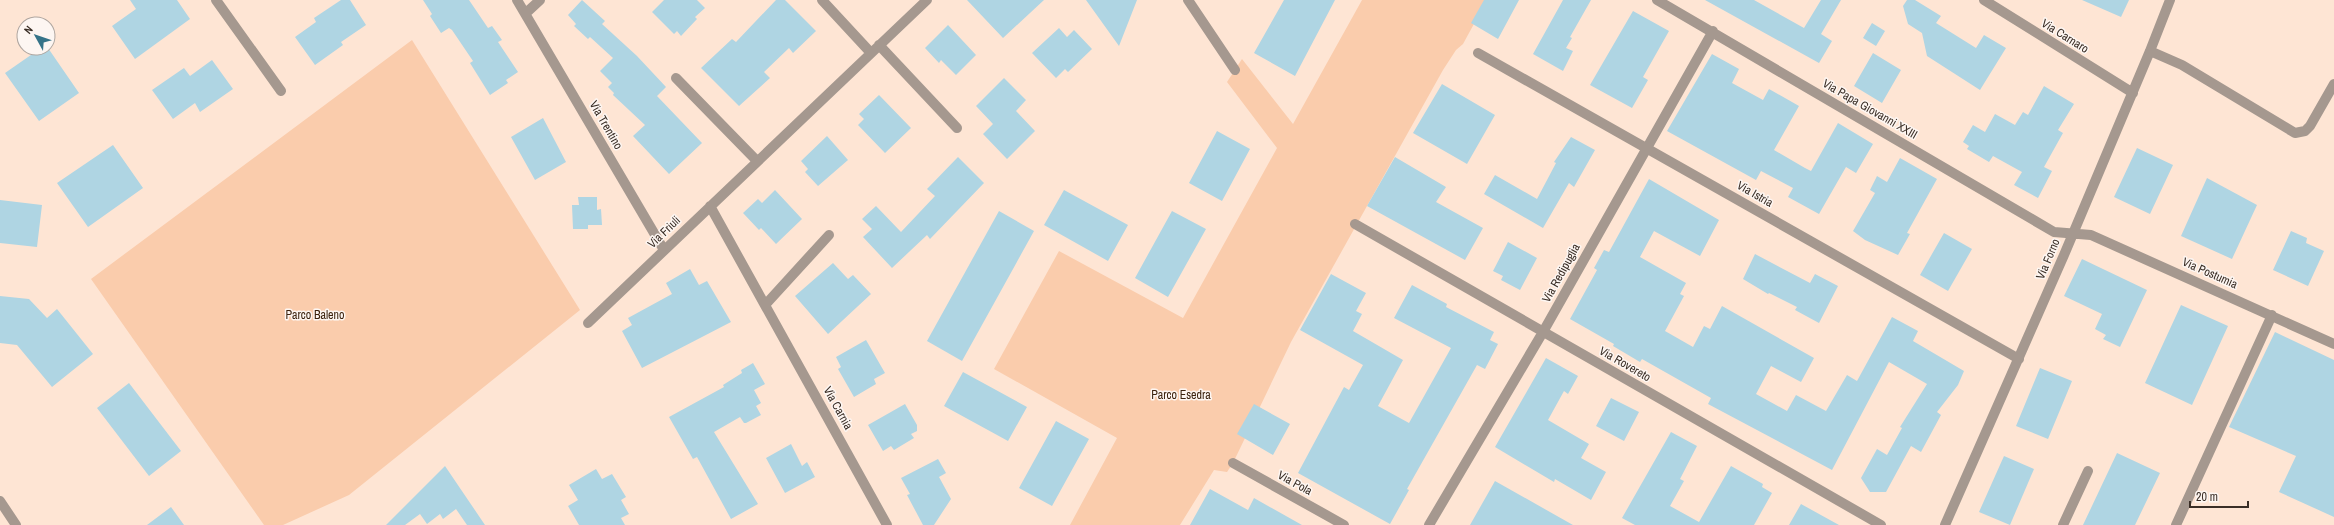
<svg xmlns="http://www.w3.org/2000/svg" width="2334" height="525" font-family="'Archivo Narrow',sans-serif">
<style>
.green{fill:#faccac}
.building{fill:#afd5e3}
.lines{fill:none;stroke-linecap:round;stroke-linejoin:round}
.minor{stroke:#a5988f;stroke-width:10}
.labels{text-anchor:middle;dominant-baseline:central;stroke-width:3;stroke-linejoin:round;paint-order:stroke}
.street-label{font-size:12px;fill:#3a2e26;stroke:#fdf6f2}
.park-label{font-size:12px;fill:#3c220d;stroke:#fdf6f2}
</style>
<rect width="100%" height="100%" fill="#fee5d4"/>
<path class="green" d="M1362 0H1487L1463 44 1456 50 1443 70 1291 342 1233 463 1227 472 1214 470 1180 525H1070L1117 438 994 369 1059 251 1183 318 1277 148 1227 82 1242 59 1293 124Z
M412 40 580 310 349 495 283 525H264L91 279Z"/>
<path class="building" d="M130 0H177L190 19 135 59 112 26 136 9Z
M341 0H350L366 25 341 42 343 45 315 65 295 37 316 22 314 18Z
M423 0H469L488 28 492 26 502 40 498 42 518 72 506 80 508 83 490 95 470 63 473 61 452 30 449 28 441 33 430 16 432 14Z
M582 0 605 21 602 24 637 56 666 87 657 96 702 143 669 174 633 136 645 125 613 95 614 93 608 87 612 83 600 71 613 58 590 37 588 39 574 26 576 24 568 15Z
M664 0H697L705 8 695 17 697 19 681 36 677 31 674 34 652 12Z
M776 0H785L816 31 793 53 789 48 764 72 770 78 739 106 701 68 732 39 736 42Z
M967 0H1044L1003 38Z
M1086 0H1137L1119 46Z
M1284 0H1335L1295 76 1254 53Z
M1484 0H1519L1498 39 1471 23Z
M1563 0H1591L1570 37 1572 38 1566 48 1573 51 1563 71 1533 54Z
M1705 0H1754L1804 28 1821 0H1841L1821 34 1832 41 1819 63Z
M1907 0H1915L1941 16 1936 23 1976 48 1984 35 2006 48 1980 90 1927 56 1922 33 1908 24 1903 6Z
M2082 0H2129L2121 17Z
M1633 11 1669 31 1643 77 1648 80 1632 108 1590 85Z
M1872 23 1885 31 1876 46 1863 38Z
M948 25 976 55 956 75 941 60 939 63 925 48Z
M1059 28 1067 37 1074 30 1092 49 1068 72 1065 69 1056 78 1032 53Z
M41 48H48L79 93 39 121 5 73Z
M1873 53 1901 70 1882 103 1854 86Z
M1712 54 1739 69 1732 83 1763 100 1769 89 1799 106 1774 150 1805 168 1811 171 1838 123 1873 144 1856 173 1846 167 1819 214 1788 197 1793 188 1761 171 1756 180 1667 131Z
M212 60 233 89 200 112 195 103 173 119 152 90 184 68 190 76Z
M1004 78 1026 100 1016 111 1035 131 1007 159 983 134 993 124 976 106Z
M1442 84 1495 115 1467 164 1413 133Z
M2044 86 2074 104 2058 130 2063 133 2044 167 2052 171 2038 198 2014 185 2022 172 1993 156 1989 162 1967 149 1969 146 1963 142 1973 125 1985 132 1995 114 2015 125 2023 112 2028 115Z
M879 95 911 128 885 153 858 125 864 119 859 114Z
M543 118 566 162 535 180 511 137Z
M1217 131 1250 149 1222 201 1189 183Z
M827 136 848 160 818 186 805 172 808 169 801 161Z
M1571 137 1595 150 1574 187 1569 183 1543 228 1484 194 1495 175 1537 199 1556 163 1554 162Z
M113 145 143 188 88 227 57 183Z
M2137 148 2173 165 2150 214 2114 197Z
M958 157 984 183 930 239 927 235 892 268 863 237 872 229 862 219 876 206 901 232 935 196 927 189Z
M1395 157 1446 187 1436 202 1483 228 1465 260 1367 206Z
M1900 158 1937 179 1907 233 1910 234 1898 255 1865 240 1853 231 1875 193 1870 190 1877 176 1887 182Z
M2207 178 2257 205 2232 259 2181 236Z
M1649 179 1719 220 1700 256 1654 231 1640 257 1686 283 1680 294 1684 296 1665 331 1693 347 1704 326 1710 329 1722 306 1814 358 1801 382 1771 366 1756 394 1787 411 1796 395 1826 411 1847 375 1857 381 1892 317 1918 331 1913 341 1964 371 1958 385 1937 412 1941 415 1921 452 1911 446 1886 492H1870L1861 478 1877 449 1887 455 1902 428 1900 427 1927 384 1889 362 1832 470 1708 404 1711 398 1642 359 1640 362 1613 346 1614 344 1570 319 1597 270 1594 268 1604 250 1609 252Z
M775 190 802 219 776 244 761 228 759 230 743 213 758 199 762 203Z
M1064 190 1128 225 1108 261 1044 225Z
M578 197H597V210L601 209 602 225H588V229H573L572 205H579Z
M0 200 42 205 37 247 0 243Z
M999 211 1034 231 962 361 927 341Z
M1172 211 1206 229 1168 297 1135 278Z
M2291 231 2307 238 2306 243 2324 251 2308 286 2273 270Z
M1944 233 1972 249 1948 291 1920 275Z
M1508 242 1537 258 1520 290 1501 280 1503 276 1493 271Z
M1755 254 1810 283 1815 274 1838 286 1819 323 1795 310 1797 307 1769 293 1768 294 1743 279Z
M2082 259 2147 290 2120 347 2103 339 2106 335 2095 329 2102 314 2064 296Z
M833 263 848 279 853 275 871 294 828 334 795 296Z
M690 269 699 285 707 281 731 322 642 368 622 331 632 325 628 318 672 294 666 283Z
M1331 274 1366 293 1356 311 1362 314 1353 331 1403 360 1378 406 1409 423 1451 348 1394 318 1412 285 1447 304 1446 307 1494 332 1490 340 1498 344 1485 369 1477 365 1407 489 1409 490 1390 524 1298 473 1344 387 1349 390 1363 365 1300 330Z
M0 296 29 299 47 318 57 309 93 354 52 387 17 345 0 343Z
M2181 305 2228 326 2192 405 2145 383Z
M2275 332 2334 360V517L2279 492 2296 456 2229 427Z
M866 340 885 373 874 379 876 384 854 397 838 369 841 367 836 357Z
M1546 358 1578 376 1568 394 1564 391 1548 420 1589 444 1581 458 1606 472 1591 500 1555 479 1554 482 1495 447Z
M753 363 765 384 754 390 761 403 756 406 761 415 746 423H744L740 417 714 432 758 504 731 519 697 457 693 459 669 417 724 387 723 385 742 373 741 370Z
M2040 368 2072 381 2048 439 2016 426Z
M963 372 1027 407 1008 441 944 406Z
M129 383 181 451 149 476 97 408Z
M1611 398 1639 412 1624 441 1596 426Z
M905 404 917 425V431L911 434 914 438 894 450 891 446 883 451 868 425Z
M1254 404 1290 424 1273 455 1237 434Z
M1056 421 1089 439 1052 506 1019 488Z
M1671 432 1697 446 1680 479 1684 481 1670 506 1699 522 1731 466 1763 484 1762 487 1772 493 1754 525H1635L1622 518Z
M791 444 802 466 807 462 815 477 785 493 766 458Z
M2117 453 2160 473 2135 525H2083Z
M2004 456 2034 469 2010 525 1979 512Z
M938 459 946 473 939 477 951 499 934 525H923L907 495 910 494 901 478Z
M445 466 485 525H467L456 509 443 519 440 514 427 524 420 514 405 525H386Z
M596 469 602 479 612 474 626 497 621 500 629 514 621 518 625 525H579L568 506 578 500 569 485Z
M1495 481 1573 525H1470Z
M1210 489 1248 510 1254 498 1302 525H1190Z
M1801 504 1839 525H1789Z
M171 507 184 525H147Z"/>
<g class="lines">
<path class="minor" d="M216 0 281 91
M517 0 664 250
M822 0 871 53
M1188 0 1235 70
M1657 0 2054 232 2091 235 2334 344
M1984 0 2133 93
M526 13 540 0
M879 45 957 128
M2150 51 2182 65 2295 133 2305 131 2310 126 2334 84
M1478 53 2019 359
M676 78 757 161
M710 206 887 525
M1355 224 1881 525
M766 304 829 235
M588 323 927 0
M1233 463 1344 525
M0 501 16 525
M1429 525 1543 332 1713 31
M1945 525 2064 255 2150 51 2170 0
M2063 525 2088 471
M2176 525 2272 315"/>
</g>
<g class="labels">
<g class="street-label">
<text transform="translate(2065 36) rotate(32)">Via Carnaro</text>
<text transform="translate(1870 109) rotate(30)">Via Papa Giovanni XXIII</text>
<text transform="translate(606 125) rotate(60)">Via Trentino</text>
<text transform="translate(1755 194) rotate(30)">Via Istria</text>
<text transform="translate(664 232) rotate(-44)">Via Friuli</text>
<text transform="translate(2048 259) rotate(-67)">Via Forno</text>
<text transform="translate(1561 273) rotate(-61)">Via Redipuglia</text>
<text transform="translate(2210 273) rotate(24)">Via Postumia</text>
<text transform="translate(1625 364) rotate(30)">Via Rovereto</text>
<text transform="translate(838 408) rotate(61)">Via Carnia</text>
<text transform="translate(1295 483) rotate(29)">Via Pola</text>
</g>
<g class="park-label">
<text x="315" y="315">Parco Baleno</text>
<text x="1181" y="395">Parco Esedra</text>
</g>
</g>
<g transform="translate(36 36) rotate(310)"><circle r="19" fill="#fdf6f2" stroke="#afa6a0"/>
<path d="M0-3L7 15L0 10L-7 15Z" fill="#357388"/>
<text y="-6" font-size="11" font-weight="bold" text-anchor="middle" fill="#3a2e26">N</text>
</g>
<path d="M2190 501v6h58v-6" fill="none" stroke="#3a2e26" stroke-width="2"/>
<text x="2196" y="501" font-size="12" fill="#3a2e26" stroke="#fdf6f2" stroke-width="3" paint-order="stroke">20 m</text>
</svg>
